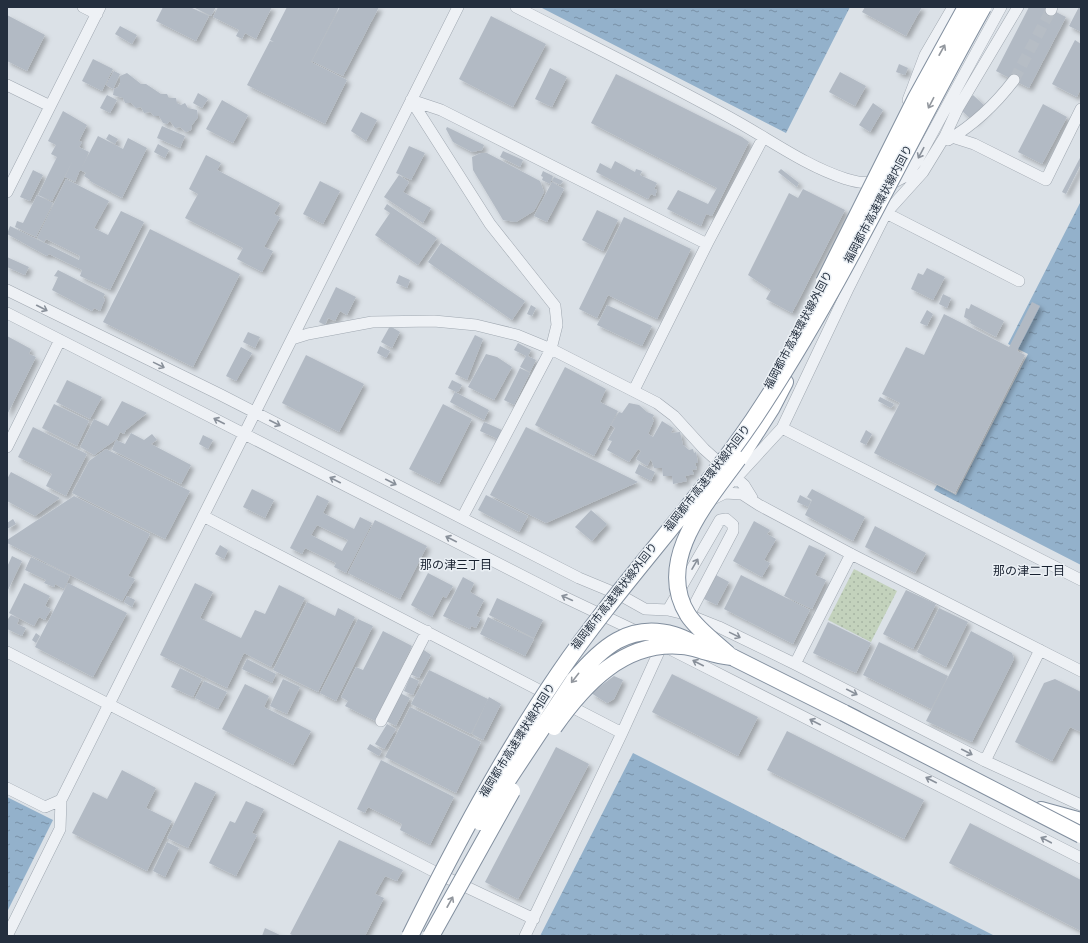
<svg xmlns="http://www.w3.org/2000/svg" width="1088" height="943" font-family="'PT Sans Narrow','Noto Sans JP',sans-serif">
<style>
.grass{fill:url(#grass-dots)}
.water{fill:url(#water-ripples)}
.building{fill:#b2bac4;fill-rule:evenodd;filter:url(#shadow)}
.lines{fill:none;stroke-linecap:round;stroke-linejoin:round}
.minor-tunnel{stroke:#b6bdc5;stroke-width:11;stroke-dasharray:11 5.5;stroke-linecap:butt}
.minor-casing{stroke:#a0a8b1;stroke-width:12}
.highway-casing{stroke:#828f9f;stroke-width:18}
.minor{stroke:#eef1f5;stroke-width:11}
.highway{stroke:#fff;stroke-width:16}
.highway-bridge-casing{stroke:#828f9f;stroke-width:18;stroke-linecap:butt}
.highway-bridge{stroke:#fff;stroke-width:16}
.oneway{stroke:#92979e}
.oneway2{stroke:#89909a}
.labels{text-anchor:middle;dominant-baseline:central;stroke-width:3;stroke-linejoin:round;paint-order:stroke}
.street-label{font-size:11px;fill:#242f3e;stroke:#ebf0f5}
.neighbourhood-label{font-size:12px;fill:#17202f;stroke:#ebf0f5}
</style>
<defs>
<pattern id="grass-dots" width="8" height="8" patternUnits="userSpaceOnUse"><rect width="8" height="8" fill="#c3d2bc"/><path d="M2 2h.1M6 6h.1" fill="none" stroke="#a7b5a3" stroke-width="1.8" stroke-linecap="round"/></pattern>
<pattern id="water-ripples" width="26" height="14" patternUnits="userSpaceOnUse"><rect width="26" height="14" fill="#93b1cb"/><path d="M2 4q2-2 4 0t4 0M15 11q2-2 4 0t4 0" fill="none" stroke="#7890a6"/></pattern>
<filter id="shadow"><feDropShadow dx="3.5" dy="3.5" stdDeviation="2" flood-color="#0004"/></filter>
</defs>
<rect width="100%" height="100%" fill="#dbe1e7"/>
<path class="grass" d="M854 569 897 591 871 642 828 620Z"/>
<path class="water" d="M540 7H850L786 133Z
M1081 201V565L934 490 937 485 956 495 1028 354 1008 344Z
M633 753 995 936H540Z
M7 797 53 820 7 912Z"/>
<path class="building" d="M163 7H190L209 16 196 41 156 21Z
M193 7H216L211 16Z
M218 7H272L256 39 245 33 242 39 236 36 239 30 213 17Z
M287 7H339L311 62 347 80 325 124 247 85 270 41 274 42 270 40Z
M340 7H379L343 76 312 61Z
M865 7H922L906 36 862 12Z
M1029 7H1046L1066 17 1029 88 996 71Z
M1079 7H1081V32L1069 26Z
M7 15 45 35 27 71 7 61Z
M491 16 546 44 513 107 459 79Z
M120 26 137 35 132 44 115 34Z
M1075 40 1081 44V88L1077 97 1052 84Z
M93 59 113 69 102 91 82 81Z
M899 64 908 68 905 75 896 72Z
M550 68 567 77 552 107 535 99Z
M114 71 120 74 113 89 106 85Z
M840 72 866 86 855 106 829 92Z
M127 73 141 84H146L161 94H167L169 98H176L177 103 181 105 185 103 188 108 197 110 198 117 192 125 191 130 186 132 180 127 175 128 170 121 167 124 163 123 159 116H154L150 112 144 113 141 107 136 108 131 103H125L123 98 113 95 114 89 118 87 120 83V76Z
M616 74 742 137 749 142 712 216 706 214 701 226 667 209 678 190 708 204 717 188 591 123Z
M198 93 208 99 202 108 193 103Z
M107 95 117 100 110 113 100 108Z
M973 95 987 108 974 122 960 109Z
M222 100 248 115 233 143 206 129Z
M873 103 883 110 870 132 859 125Z
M1043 104 1067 117 1042 164 1018 152Z
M63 111 87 125 79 141 82 142 79 147 89 152 82 167 98 136 123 149 128 138 147 148 122 198 90 181V180L84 176 86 173 80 170 75 182 65 177 73 160 52 201 38 195 57 157 51 154 56 145 48 141Z
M361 112 377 120 366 141 351 131Z
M162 126 185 136 180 148 157 138Z
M447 127 484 145 482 150 472 152 453 142 446 129Z
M109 134 118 139 115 144 106 139Z
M158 144 169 150 165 158 154 152Z
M409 146 425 153 411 180 396 173Z
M503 151 523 160 520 167 500 157Z
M481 153H487L540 181 544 192 534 211 516 222 503 220 473 170 472 157Z
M206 155 221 163 217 170 280 203 274 214 280 217 264 247 273 251 262 272 237 259 243 248 185 218 198 194 189 189Z
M1081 156V164L1066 194 1062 192Z
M615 161 635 172 636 169 642 171 640 175 657 183 654 189 657 190 655 196 651 194 648 199 596 172 600 163 611 169Z
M781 169 799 183 797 187 778 172Z
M33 170 43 175 30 201 20 197Z
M543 171 553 176 550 184 542 180 543 177 541 176Z
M399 175 409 182 403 192 431 208 423 223 384 197Z
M554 177 563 181 560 185 552 181Z
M66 179 109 201 94 228 108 235 121 211 144 222 110 290 80 276 82 270 49 254 47 256 7 234 10 226 79 260 80 256 46 239 44 242 37 238Z
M320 181 340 191 323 224 303 214Z
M552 182 564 189 547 222 534 216Z
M803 189 845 210 792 313 766 299 771 290 748 275 789 193 798 198Z
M37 195 53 203 36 237 15 227 17 221 23 223Z
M387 204 437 238 418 265 375 235 390 213 384 209Z
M597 210 618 220 603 251 582 240Z
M624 217 691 249 657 319 608 295 597 318 579 309Z
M150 229 240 274 193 367 103 322Z
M441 243 525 301 512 320 428 262Z
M7 257 29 267 25 275 7 267Z
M927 268 945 277 933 300 911 289 918 273 923 275Z
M58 270 105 294 103 298 105 299 100 311 94 308 92 311 52 290 58 277 54 276Z
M399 275 410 280 407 288 396 283Z
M336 287 356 297 347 315 340 311 335 321 328 318 325 325 319 322Z
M943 294 951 298 947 308 939 304Z
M1032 302 1040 306 1017 351 1025 355 955 493 874 453 900 403 882 394 906 347 924 355 944 314 1009 347Z
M971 304 1004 321 996 337 970 323 971 321 964 317 966 308 969 309Z
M531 305 536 308 532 316 527 314Z
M607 305 652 326 642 346 597 325Z
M927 310 933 314 927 326 920 323Z
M390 326 400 332 392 348 381 342Z
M248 332 260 337 255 348 243 342Z
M475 335 483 339 467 380 455 374Z
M7 336 31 349 29 354 36 357 7 415Z
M518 343 531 350 528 356 536 360 530 372 520 367 526 356 514 350Z
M380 346 390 351 386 358 377 353Z
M241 347 252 353 236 381 226 376Z
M486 354 497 357 512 367 494 400 468 387Z
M306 355 364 384 339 432 282 403Z
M565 367 606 389 600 402 618 411 594 456 535 425Z
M520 368 530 373 514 405 504 400Z
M67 380 102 397 90 419 56 402Z
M452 380 462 385 459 391 456 392 448 388Z
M455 392 489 410 484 420 450 402Z
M880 397 894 404 891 408 878 401Z
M122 401 147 413 126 430 124 434 120 432 117 439 94 455 80 447 94 419 108 426Z
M629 403 639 405 647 412 654 415 652 419 654 420 648 434 650 435 653 437 662 421 673 428 671 433 680 432 683 445 689 450 693 449 694 453 696 452 698 463H695L697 469 692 470 694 474 685 476 687 481 673 484 672 476H663L662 468H654L651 459 647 466 636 459 641 451 638 449 629 462 607 450 612 441 608 440 615 428 611 425 619 412 622 413Z
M54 404 89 421 77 446 42 428Z
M443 404 472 419 439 484 409 469Z
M484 422 502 430 498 439 480 431Z
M33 427 87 454 66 496 46 486 52 474 18 457Z
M526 427 638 482 546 523 490 495Z
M866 430 872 434 866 445 860 442Z
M131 433 144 440 152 434 157 440 151 444 191 465 181 484 112 450 116 440 125 444Z
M203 435 213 440 208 449 199 444Z
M106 449 190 491 165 539 72 493 89 461Z
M639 464 655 472 651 481 635 473Z
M11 472 60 498 35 516 7 501V479Z
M252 489 274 500 265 518 243 507Z
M812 489 865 517 853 541 805 515 812 500 807 497Z
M317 495 329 501 323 513 354 529 360 517 372 523 346 573 334 567 336 563 305 548 302 554 290 548ZM317 525 348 540 342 551 311 535Z
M486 495 528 516 519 532 478 510Z
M800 495 811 501 808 507 797 502Z
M74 496 150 534 128 576 135 579 122 601 7 543V540Z
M591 510 607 524 592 541 575 527Z
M13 519 16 524 7 529V523Z
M375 520 427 546 400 599 348 573Z
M754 521 770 530 767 534 776 539 764 560 770 563 762 577 733 561Z
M875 526 926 553 915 573 865 547Z
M220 545 228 550 224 559 215 554Z
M809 545 826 553 815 575 826 580 812 609 784 596Z
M12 556 22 561 7 592V567Z
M31 557 70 576 64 589 55 584 54 587 44 583 46 580 25 570Z
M428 573 453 586 446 598 443 596 432 617 411 605Z
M716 575 729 582 717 605 704 599Z
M741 575 810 610 793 644 724 609Z
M463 577 474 583 470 592 484 600 476 616 481 618 476 628 471 626 470 629 443 616Z
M24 583 50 596 45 606 51 609 45 620 39 617 34 626 9 613Z
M68 583 127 613 93 677 35 647Z
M195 583 213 592 200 618 241 638 255 610 265 614 279 585 305 598 271 667 244 653 227 688 160 655Z
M906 590 936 604 913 649 883 634Z
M127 596 135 600 132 607 124 602Z
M497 598 543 620 534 638 489 615Z
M307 602 335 616 338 608 355 617 318 692 273 670Z
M939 608 968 622 946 667 917 652Z
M11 615 19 619 17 624 26 628 22 636 7 629V618L8 619Z
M488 617 534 639 525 656 480 634Z
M358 619 373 626 336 701 320 693Z
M828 622 871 643 856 673 813 653Z
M383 631 412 646 375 721 345 706 348 701 341 697 356 667 363 670Z
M971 631 1012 653 1014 659 972 742 926 721Z
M36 633 40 636 36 643 32 640Z
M879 642 948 676 931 709 863 675Z
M421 648 431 655 419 678 410 674Z
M247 659 276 674 272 683 242 669Z
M180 668 202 679 193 697 171 687Z
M429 670 488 699 471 734 411 704Z
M672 674 758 717 738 756 652 712Z
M614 676 623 680 614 699 607 703 591 693Z
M410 677 419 681 413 695 404 691Z
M283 679 300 687 287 714 270 706Z
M1055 679 1081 692V732L1070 727 1052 761 1015 742 1044 683Z
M204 681 227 692 218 709 195 698Z
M245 684 269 696 264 707 311 731 293 765 222 729Z
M400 693 410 698 396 726 386 721Z
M489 697 501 704 483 740 472 734Z
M410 707 481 742 456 793 385 757Z
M387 724 396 729 384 749 375 744Z
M787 731 924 800 904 839 767 770Z
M370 744 382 751 379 756 367 749Z
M556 747 589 764 518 899 485 882Z
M381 760 454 797 430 845 400 830 402 824 368 807 365 813 357 809Z
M122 770 156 788 146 808 172 821 147 871 72 833 93 792 107 799Z
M195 782 216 792 188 848 167 838Z
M246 801 264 809 252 833 257 835 236 876 209 863 230 821 235 823Z
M970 823 1081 880V931L949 863Z
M339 840 403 870 397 881 385 876 375 894 384 898 365 936H294L290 934Z
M167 842 179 848 165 877 153 871Z
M265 928 282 936H262Z"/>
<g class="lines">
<path class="minor-tunnel" d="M1014 80 1051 10"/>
<g class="minor-casing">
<path id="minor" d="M83 7 97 14
M516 7C590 45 664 81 736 121 772 141 806 166 846 179 856 182 869 186 877 177
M1051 10 1052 7
M7 85 50 106
M908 100 925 55 953 7
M952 137 974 144 1046 180 1081 109
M948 140C975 124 995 105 1014 80
M887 186 906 176 917 161 1001 7
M7 192 100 7
M886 213 1019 281
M7 290 221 395 579 578 620 595 645 609 668 610 689 615 719 627 795 664 985 761 1081 805
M7 313 562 596 642 634
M292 339 308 334 372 322 434 321 476 325 517 335 551 349 657 403 674 416 704 449 744 485 752 498
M634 390 707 244 763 138
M782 428 1081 580
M7 447 60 340
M719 492 736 478 782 428 848 289 886 213 923 172 945 136 958 108 1018 7
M709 501 725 493 742 494 759 505 851 554 1081 671
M203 516 622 733
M462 518 551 349 557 325 555 306 490 224 411 100 441 110 707 244
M668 610 720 520 726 519 733 525V531L689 615
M668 648 1081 858
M7 652 441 875 534 919
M795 664 851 554
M381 721 427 631
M985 761 1040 650
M7 788 45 807 61 800
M7 936 60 829 61 800 458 7
M525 936 622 733 662 645"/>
</g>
<g class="highway-casing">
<path id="highway" d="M739 459 771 409 785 382
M732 657 856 719
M1041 810 1081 821"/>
</g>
<use href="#minor" class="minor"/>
<use href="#highway" class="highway"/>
<g class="highway-bridge-casing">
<path id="highway-bridge" d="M824 282 916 98 966 7
M728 654C715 642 698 630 688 615 654 561 707 502 738 459
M844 713 1081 835
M554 727C584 684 624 641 681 646 692 646 701 651 711 653 718 655 725 656 732 657
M480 822 574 680C601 648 629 622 674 635 685 638 695 645 706 649 710 651 716 651 721 651
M410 936C455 846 502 757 559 673 619 585 693 508 753 420 841 289 906 144 983 7
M431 936 512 791"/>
</g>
<use href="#highway-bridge" class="highway-bridge"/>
</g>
<defs><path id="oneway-shaft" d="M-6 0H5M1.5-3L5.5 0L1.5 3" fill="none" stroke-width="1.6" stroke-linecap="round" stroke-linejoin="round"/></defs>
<g class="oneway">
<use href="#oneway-shaft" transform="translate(942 50) rotate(-61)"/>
<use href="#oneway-shaft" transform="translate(931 103) rotate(117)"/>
<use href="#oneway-shaft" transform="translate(575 678) rotate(128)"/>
<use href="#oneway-shaft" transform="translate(450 902) rotate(-61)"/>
</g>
<g class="oneway2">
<use href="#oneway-shaft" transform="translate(921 153) rotate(118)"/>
<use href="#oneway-shaft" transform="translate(42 308) rotate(27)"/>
<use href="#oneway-shaft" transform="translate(159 365) rotate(26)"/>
<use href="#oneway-shaft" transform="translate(219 421) rotate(-153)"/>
<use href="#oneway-shaft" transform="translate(275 423) rotate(27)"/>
<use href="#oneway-shaft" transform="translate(335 480) rotate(-153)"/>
<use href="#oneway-shaft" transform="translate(391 482) rotate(27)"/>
<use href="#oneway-shaft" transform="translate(451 539) rotate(-153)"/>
<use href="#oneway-shaft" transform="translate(695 564) rotate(-60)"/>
<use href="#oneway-shaft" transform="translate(567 598) rotate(-155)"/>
<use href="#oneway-shaft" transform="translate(735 635) rotate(26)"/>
<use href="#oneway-shaft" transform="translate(698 663) rotate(-153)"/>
<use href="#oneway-shaft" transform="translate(852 692) rotate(27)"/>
<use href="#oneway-shaft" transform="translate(815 722) rotate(-153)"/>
<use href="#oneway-shaft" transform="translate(967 752) rotate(27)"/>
<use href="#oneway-shaft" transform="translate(931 780) rotate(-153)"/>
<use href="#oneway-shaft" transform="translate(1046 840) rotate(-152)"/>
</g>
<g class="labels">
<g class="street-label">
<text transform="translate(878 204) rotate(-62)">福岡都市高速環状線内回り</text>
<text transform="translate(798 330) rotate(-62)">福岡都市高速環状線外回り</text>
<text transform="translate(707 478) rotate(-52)">福岡都市高速環状線内回り</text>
<text transform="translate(614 596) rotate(-52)">福岡都市高速環状線外回り</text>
<text transform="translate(517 740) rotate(-58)">福岡都市高速環状線内回り</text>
</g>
<g class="neighbourhood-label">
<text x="456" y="564">那の津三丁目</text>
<text x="1029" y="570">那の津二丁目</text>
</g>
</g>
<rect width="1088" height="943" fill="none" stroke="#242f3e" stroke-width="16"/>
</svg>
